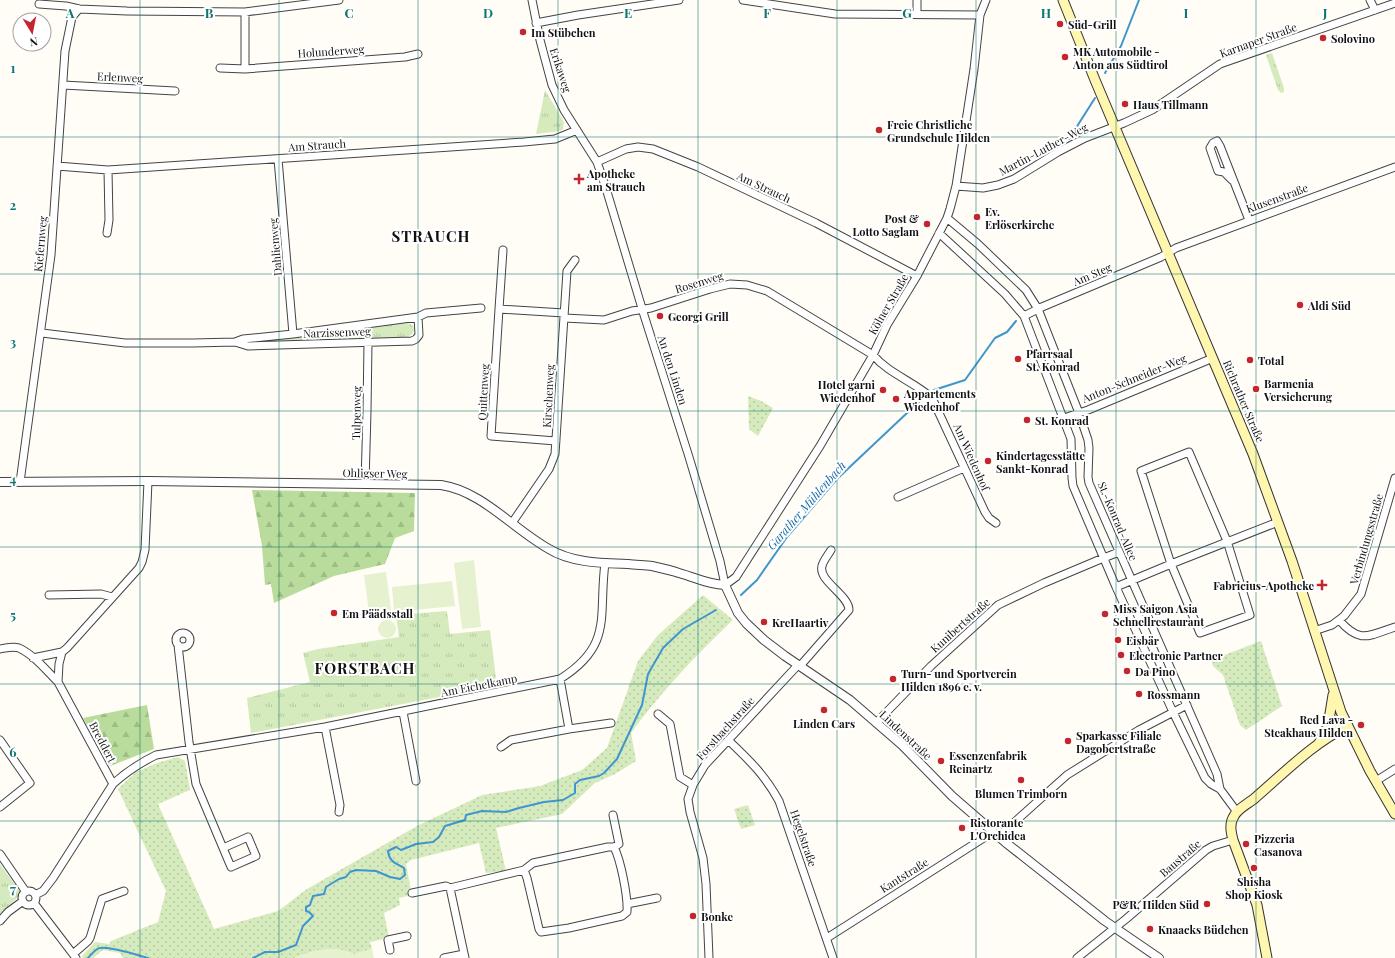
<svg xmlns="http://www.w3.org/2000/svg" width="1395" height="958" font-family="'Playfair Display',serif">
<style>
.grass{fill:url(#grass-tufts)}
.forest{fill:url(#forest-firs)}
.park{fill:url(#park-dots)}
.pitch{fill:#e6f2cf}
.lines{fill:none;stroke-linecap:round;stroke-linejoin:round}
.stream{stroke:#3f96cf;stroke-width:2}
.minor-casing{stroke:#444;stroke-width:9}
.tertiary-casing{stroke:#444;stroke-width:10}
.secondary-casing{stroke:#333;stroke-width:11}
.minor{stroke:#fff;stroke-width:7}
.tertiary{stroke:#fff;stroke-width:8}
.secondary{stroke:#fff6b0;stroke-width:9}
.grid{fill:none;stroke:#0f766e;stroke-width:1;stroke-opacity:0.55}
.poi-dot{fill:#c4262e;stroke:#fff;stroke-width:1.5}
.labels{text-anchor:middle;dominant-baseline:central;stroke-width:4;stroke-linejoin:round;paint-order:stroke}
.poi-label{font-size:11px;font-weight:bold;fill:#111;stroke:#fff;text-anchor:start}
.street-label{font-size:11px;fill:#111;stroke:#fff}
.water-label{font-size:12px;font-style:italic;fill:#1768a6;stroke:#fff}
.district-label{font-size:15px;font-weight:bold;letter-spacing:1px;fill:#111;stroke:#fff}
.grid-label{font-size:13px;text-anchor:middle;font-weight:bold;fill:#0f766e;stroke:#fff;stroke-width:4;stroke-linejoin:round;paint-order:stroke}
</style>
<defs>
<pattern id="grass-tufts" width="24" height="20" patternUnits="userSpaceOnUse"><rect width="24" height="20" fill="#d5ebbd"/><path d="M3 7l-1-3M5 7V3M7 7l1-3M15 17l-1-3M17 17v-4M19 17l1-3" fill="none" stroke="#b6c8a1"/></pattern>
<pattern id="forest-firs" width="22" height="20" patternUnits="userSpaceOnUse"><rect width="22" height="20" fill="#b9dc9c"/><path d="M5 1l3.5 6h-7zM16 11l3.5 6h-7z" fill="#9ebc85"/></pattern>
<pattern id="park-dots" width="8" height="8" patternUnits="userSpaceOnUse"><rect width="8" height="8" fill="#d5ebbd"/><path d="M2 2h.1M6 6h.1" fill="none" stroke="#b6c8a1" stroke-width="1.8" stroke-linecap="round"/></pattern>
</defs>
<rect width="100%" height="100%" fill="#fffdf5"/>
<path class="grass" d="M1272 53 1284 88V92L1281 93 1278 90 1266 55Z
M545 90 564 122 563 129 560 131 536 134Z
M405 323C416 323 417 333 407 337L249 343V341L325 334Z
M447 611 450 634 490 630 497 686 251 733 247 698 310 682 303 653 318 649 399 637 396 615Z
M0 864 20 892 17 898 0 915Z"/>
<path class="forest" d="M252 490 415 493 414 531 395 538 385 564 334 576 274 603 271 584 265 585 262 546Z
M147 705 154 749 110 766 83 718Z"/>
<path class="park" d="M748 396 761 401 773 408 758 436 749 429Z
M703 595 733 620C696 655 661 692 631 733L636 761 615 774 595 783 562 814 496 828 506 871 486 873 479 843 411 860 406 864 412 895 399 898 400 905 384 913 389 938 370 942 372 949 354 954 338 949H330L314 951 294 958H123L120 953 103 950 93 958H83L82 956 95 942 109 944 111 941 158 922 166 891 118 789 136 772 157 763 178 757 185 761 190 790 158 804 214 929 278 911 307 889 417 826 482 795 540 786 582 770 607 748 638 661 657 636Z
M1261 641 1282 706 1246 730 1240 725 1223 675 1213 666 1211 660Z
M748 805 755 825 741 829 734 809Z"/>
<path class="pitch" d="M474 560 481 627 462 629 454 563Z
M386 572 392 617 370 620 364 575Z
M452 581 455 606 394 612 392 587Z
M378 629a9 9 0 1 1 18 0a9 9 0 1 1-18 0Z
M330 949H338L354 954 372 949 374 958H294L314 951Z"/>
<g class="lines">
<path class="stream" d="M1105 73 1121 46 1139 0
M1069 139 1095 98
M934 390 965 380 995 338 1007 332 1016 321
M741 595 757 580 787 537 837 479 924 397
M88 958C91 955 96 948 100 948 110 946 137 955 148 958
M253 958 265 952H278L296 945 303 926 313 916 309 912 306 911V907L310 905 313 896 324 894 326 887 339 879 346 877 350 872 356 870 376 871 390 877 400 879 405 875 404 868C396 863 389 862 388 851L396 847 401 850 416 844 433 842 439 837 445 826 465 820 466 815 482 811 506 812 519 808 544 802 563 800 575 793V784L580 780 599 776 604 773 617 759 642 705 648 674 663 648 683 629 716 610"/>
<g class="minor-casing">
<path id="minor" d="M532 0 540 40 552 85 564 110 597 162 605 185 644 315 689 457 720 561 725 585 736 577 820 446 873 355 887 325 917 276 947 218 950 209 956 186 974 69 980 15 986 0
M743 0 835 14 980 15
M917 0V14
M1370 0 1375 10
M39 4 66 6 79 9 127 11 245 12 339 0
M245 12V69
M536 23 578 15 679 0
M220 68 245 69 405 57 418 54
M63 85 175 91
M278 159 293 334
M597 162 626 149 638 147 653 149 698 167 816 223 917 276
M57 166 108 170 524 142 555 139 577 130
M1232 180 1224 172 1218 171 1210 148 1213 143 1217 141 1220 146 1249 220
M956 186 983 188 998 185 1014 179 1058 152 1085 138 1124 123 1152 110 1220 64 1395 3
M947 218 978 244 1026 290 1038 309 1079 413 1088 440 1089 448 1088 477 1089 483 1217 774 1220 789
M107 233 109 220 108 170
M939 233 1005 294 1024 316 1071 439 1072 478 1073 486 1116 587 1173 712 1205 778 1211 784 1220 789 1237 812
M499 309 503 250
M1024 316 1042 307 1161 257 1176 248 1395 167
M418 317 419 335 416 339 412 341 248 346 235 342 243 339 293 334 418 317 426 313 481 308
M564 318 604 320 632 311 651 308 710 289 730 284 747 285 767 291 873 355C889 374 913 381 932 398L985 512 989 518 996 523
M42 333 125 343H193L235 342
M1064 418 1088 410 1213 358
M556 441 491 436 499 309 564 313
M1189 452 1227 541 1250 615 1200 633 1171 564 1141 471Z
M20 482 51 255 65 51 72 17 79 9
M365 484 367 411 368 342
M898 497 964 468
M512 523 549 469 555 454 567 271 575 260
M1116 587 1171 564 1278 522
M49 595 101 594 112 597
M1339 620C1360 644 1368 636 1395 627
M1314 631 1332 625 1344 616 1361 594 1395 478
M176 640a7 7 0 1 1 14 0a7 7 0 1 1-14 0Z
M178 645 189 742 196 784 231 867 256 856 248 837 223 848
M0 649C6 648 13 646 19 648 34 655 46 670 58 682
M33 658 62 652
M800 666 849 610C849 595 818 581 822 566 823 561 828 555 831 550
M560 679 569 729
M403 712 416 781
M658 714 670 724 680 777 693 785
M877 722 931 666 998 605 1044 583 1101 559 1119 552
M325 727 340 805 339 812
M0 740 30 783 0 807
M728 740C749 760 765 775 779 801L833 958
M501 747 511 740 569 729 611 723
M1376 781 1395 769
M113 784 58 682 59 664 62 652 67 648 139 568 142 562 145 550 148 481
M613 815 619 844 614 847
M999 836 1067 775 1139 730 1187 705
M0 854 26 892
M22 898a7 7 0 1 1 14 0a7 7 0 1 1-14 0Z
M412 893 446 886 450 888
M35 895 43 891 53 878 113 784C126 772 140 763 156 755L325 727 560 679C614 645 598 616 605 563
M34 903 76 958
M627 904 657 898
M0 921 8 912 23 901
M827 938 993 832
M390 950 388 940 407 936
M73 954 88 941 90 938 102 899 124 891
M444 958 464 954
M465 958 450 888 524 870 533 863 608 847H614C621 861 628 897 627 912L622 916 569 928 541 932 539 929 527 878 524 870
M709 958 706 884 703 858 690 812 688 799 693 785 705 765 798 665
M1077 958 1126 919 1206 850 1213 846 1233 840"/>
</g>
<g class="tertiary-casing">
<path id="tertiary" d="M0 482 148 481 441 485C482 491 513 529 549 549 572 563 602 563 628 564 636 565 645 565 652 566 661 568 670 570 679 573 697 578 706 584 725 585L738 613 746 623 764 640 785 656 850 700 902 745 952 796 1005 842 1105 921 1159 958"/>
</g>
<g class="secondary-casing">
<path id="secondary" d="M1063 0 1095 80 1253 454 1292 561 1341 712 1370 771 1395 814
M1328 726 1333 695
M1319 743 1328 726 1338 723 1348 726
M1267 958 1257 905 1233 840C1231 832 1229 824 1234 816 1238 808 1248 804 1255 798 1284 773 1313 743 1348 726"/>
</g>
<use href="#minor" class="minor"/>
<use href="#tertiary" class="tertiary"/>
<use href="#secondary" class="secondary"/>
</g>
<path class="grid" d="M140 0V958M279 0V958M418 0V958M558 0V958M698 0V958M837 0V958M976 0V958M1116 0V958M1256 0V958M0 137H1395M0 274H1395M0 411H1395M0 547H1395M0 684H1395M0 821H1395"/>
<g class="poi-dot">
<circle cx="1060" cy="24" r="4"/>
<circle cx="523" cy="32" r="4"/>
<circle cx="1323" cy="38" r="4"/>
<circle cx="1065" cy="57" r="4"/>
<circle cx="1125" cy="104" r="4"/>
<circle cx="879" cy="130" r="4"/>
<path d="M577 173h4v4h4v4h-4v4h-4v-4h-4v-4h4z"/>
<circle cx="977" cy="217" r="4"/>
<circle cx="927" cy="224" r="4"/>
<circle cx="1300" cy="305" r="4"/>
<circle cx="660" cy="316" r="4"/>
<circle cx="1018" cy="359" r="4"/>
<circle cx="1250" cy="360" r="4"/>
<circle cx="1256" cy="389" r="4"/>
<circle cx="883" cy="390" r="4"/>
<circle cx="896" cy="399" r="4"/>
<circle cx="1027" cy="420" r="4"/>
<circle cx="988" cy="461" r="4"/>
<path d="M1320 579h4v4h4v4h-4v4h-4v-4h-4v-4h4z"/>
<circle cx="334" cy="613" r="4"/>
<circle cx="1105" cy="614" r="4"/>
<circle cx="764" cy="622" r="4"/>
<circle cx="1118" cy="640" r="4"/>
<circle cx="1121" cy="655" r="4"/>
<circle cx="1127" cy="671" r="4"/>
<circle cx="893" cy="679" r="4"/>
<circle cx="1139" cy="694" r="4"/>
<circle cx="824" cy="710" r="4"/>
<circle cx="1361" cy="725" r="4"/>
<circle cx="1068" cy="741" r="4"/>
<circle cx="941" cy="761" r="4"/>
<circle cx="1021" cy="780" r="4"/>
<circle cx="962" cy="828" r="4"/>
<circle cx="1246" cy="844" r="4"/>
<circle cx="1254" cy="868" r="4"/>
<circle cx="1207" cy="904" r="4"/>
<circle cx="693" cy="916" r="4"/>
<circle cx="1150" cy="929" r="4"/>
</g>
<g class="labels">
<g class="poi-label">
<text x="1068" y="24">Süd-Grill</text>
<text x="531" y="32">Im Stübchen</text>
<text x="1331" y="38">Solovino</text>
<text x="1073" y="51">MK Automobile -<tspan x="1073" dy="13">Anton aus Südtirol</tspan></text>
<text x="1133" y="104">Haus Tillmann</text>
<text x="887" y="124">Freie Christliche<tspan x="887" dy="13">Grundschule Hilden</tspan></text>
<text x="587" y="173">Apotheke<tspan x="587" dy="13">am Strauch</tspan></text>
<text x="985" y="211">Ev.<tspan x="985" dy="13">Erlöserkirche</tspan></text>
<text x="919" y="218" text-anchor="end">Post &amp;<tspan x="919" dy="13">Lotto Saglam</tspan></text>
<text x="1308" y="305">Aldi Süd</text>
<text x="668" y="316">Georgi Grill</text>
<text x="1026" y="353">Pfarrsaal<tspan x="1026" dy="13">St. Konrad</tspan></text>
<text x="1258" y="360">Total</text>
<text x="1264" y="383">Barmenia<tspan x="1264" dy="13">Versicherung</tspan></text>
<text x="875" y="384" text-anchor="end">Hotel garni<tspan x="875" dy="13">Wiedenhof</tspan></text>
<text x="904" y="393">Appartements<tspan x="904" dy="13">Wiedenhof</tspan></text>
<text x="1035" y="420">St. Konrad</text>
<text x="996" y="455">Kindertagesstätte<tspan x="996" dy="13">Sankt-Konrad</tspan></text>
<text x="1314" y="585" text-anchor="end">Fabricius-Apotheke</text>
<text x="1113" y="608">Miss Saigon Asia<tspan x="1113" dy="13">Schnellrestaurant</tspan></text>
<text x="342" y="613">Em Päädsstall</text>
<text x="772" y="622">KreHaartiv</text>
<text x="1126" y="640">Eisbär</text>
<text x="1129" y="655">Electronic Partner</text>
<text x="1135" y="671">Da Pino</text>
<text x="901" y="673">Turn- und Sportverein<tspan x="901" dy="13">Hilden 1896 e. v.</tspan></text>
<text x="1147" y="694">Rossmann</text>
<text x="1353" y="719" text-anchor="end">Red Lava -<tspan x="1353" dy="13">Steakhaus Hilden</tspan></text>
<text x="824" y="723" text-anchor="middle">Linden Cars</text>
<text x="1076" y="735">Sparkasse Filiale<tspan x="1076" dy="13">Dagobertstraße</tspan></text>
<text x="949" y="755">Essenzenfabrik<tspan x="949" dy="13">Reinartz</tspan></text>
<text x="1021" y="793" text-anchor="middle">Blumen Trimborn</text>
<text x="970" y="822">Ristorante<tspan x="970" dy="13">L'Orchidea</tspan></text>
<text x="1254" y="838">Pizzeria<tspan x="1254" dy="13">Casanova</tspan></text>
<text x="1254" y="881" text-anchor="middle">Shisha<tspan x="1254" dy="13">Shop Kiosk</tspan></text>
<text x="1199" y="904" text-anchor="end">P&amp;R, Hilden Süd</text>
<text x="701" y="916">Bonke</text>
<text x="1158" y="929">Knaacks Büdchen</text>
</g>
<g class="street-label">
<text transform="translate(1258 40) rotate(-20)">Karnaper Straße</text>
<text transform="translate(331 51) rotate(-4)">Holunderweg</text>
<text transform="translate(561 70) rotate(72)">Erikaweg</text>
<text transform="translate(120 77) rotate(3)">Erlenweg</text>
<text transform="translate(317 145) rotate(-4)">Am Strauch</text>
<text transform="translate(1043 149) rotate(-28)">Martin-Luther-Weg</text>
<text transform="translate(764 187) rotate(25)">Am Strauch</text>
<text transform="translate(1277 198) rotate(-20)">Klusenstraße</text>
<text transform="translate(40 244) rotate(-85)">Kiefernweg</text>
<text transform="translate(275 247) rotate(-95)">Dahlienweg</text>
<text transform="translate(1092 274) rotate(-23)">Am Steg</text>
<text transform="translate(699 282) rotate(-17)">Rosenweg</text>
<text transform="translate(888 304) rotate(-60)">Kölner Straße</text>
<text transform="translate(337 332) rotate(-2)">Narzissenweg</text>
<text transform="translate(673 370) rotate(72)">An den Linden</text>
<text transform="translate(1134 378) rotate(-22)">Anton-Schneider-Weg</text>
<text transform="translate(483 392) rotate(-87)">Quittenweg</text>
<text transform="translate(548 396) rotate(-87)">Kirschenweg</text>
<text transform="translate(1244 401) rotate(67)">Richrather Straße</text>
<text transform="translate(356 413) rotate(-89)">Tulpenweg</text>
<text transform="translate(972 457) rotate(66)">Am Wiedenhof</text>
<text transform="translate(375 473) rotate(1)">Ohligser Weg</text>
<text transform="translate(1118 521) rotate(67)">St.-Konrad-Allee</text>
<text transform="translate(1366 539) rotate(-74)">Verbindungsstraße</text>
<text transform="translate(960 625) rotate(-42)">Kunibertstraße</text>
<text transform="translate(479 685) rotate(-11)">Am Eichelkamp</text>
<text transform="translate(725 728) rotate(-48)">Forstbachstraße</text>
<text transform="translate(906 735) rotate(43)">Lindenstraße</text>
<text transform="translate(103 742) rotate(62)">Breddert</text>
<text transform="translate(804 838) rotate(71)">Hegelstraße</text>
<text transform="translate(1180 858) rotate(-41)">Baustraße</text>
<text transform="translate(904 875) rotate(-32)">Kantstraße</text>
</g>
<g class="water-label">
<text transform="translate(806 505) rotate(-49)">Garather Mühlenbach</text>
</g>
<g class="district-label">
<text x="431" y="236">STRAUCH</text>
<text x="365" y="668">FORSTBACH</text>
</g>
</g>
<g class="grid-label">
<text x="70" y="18">A</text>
<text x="209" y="18">B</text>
<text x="349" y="18">C</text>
<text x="488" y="18">D</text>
<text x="628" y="18">E</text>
<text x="767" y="18">F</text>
<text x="907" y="18">G</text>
<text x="1046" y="18">H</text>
<text x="1186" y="18">I</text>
<text x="1325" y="18">J</text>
<text x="13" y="73">1</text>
<text x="13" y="210">2</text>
<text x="13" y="347">3</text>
<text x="13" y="484">4</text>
<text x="13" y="620">5</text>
<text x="13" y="757">6</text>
<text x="13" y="894">7</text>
</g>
<g transform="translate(32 32) rotate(170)"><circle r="19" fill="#ffffff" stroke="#a0a0a0"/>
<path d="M0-3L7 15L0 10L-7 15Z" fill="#c4262e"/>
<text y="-6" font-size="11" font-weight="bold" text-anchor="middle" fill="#111111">N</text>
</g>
</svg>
